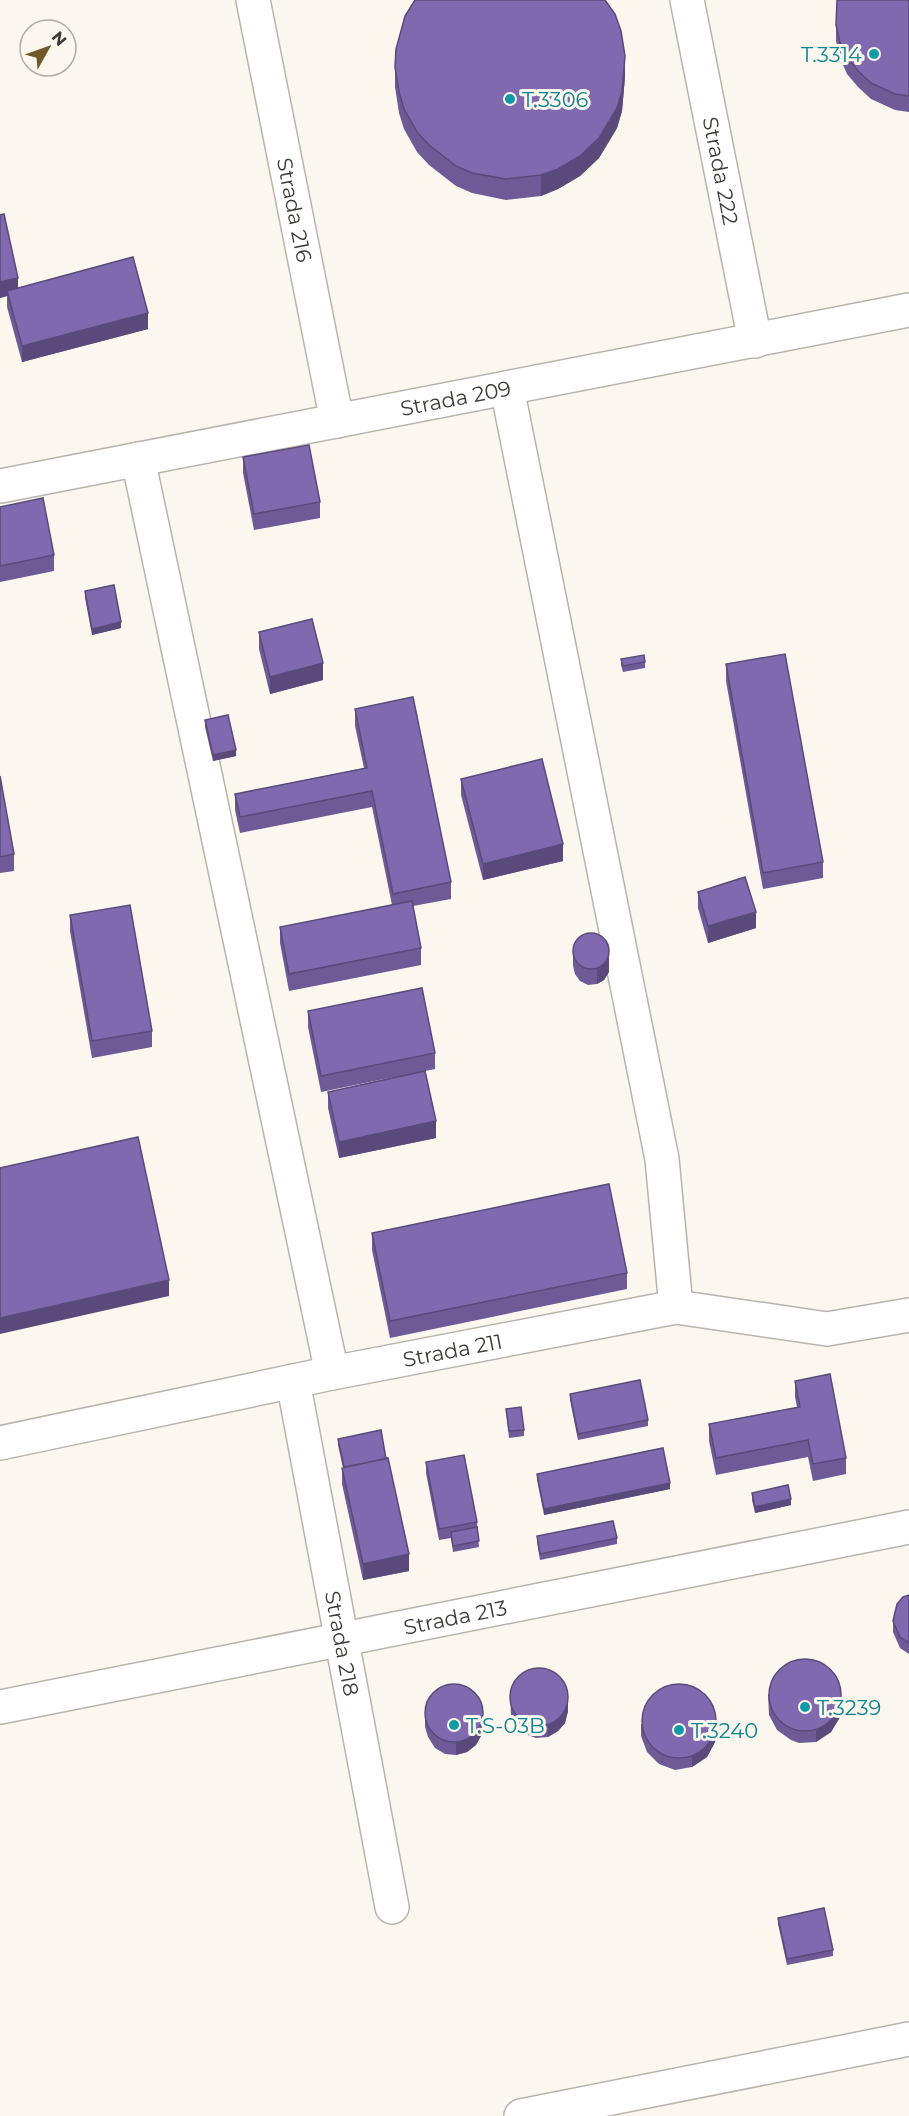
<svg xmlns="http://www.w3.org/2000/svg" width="909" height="2116" font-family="Montserrat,sans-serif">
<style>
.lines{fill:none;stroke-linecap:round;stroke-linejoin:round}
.minor-casing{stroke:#b8b4ad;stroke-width:36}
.minor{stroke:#fff;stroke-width:33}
.wall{fill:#6f5a97}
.shaded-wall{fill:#5a4a7b}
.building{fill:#8169b0;stroke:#5a4a7b;stroke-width:1.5}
.culture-dot{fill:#0f9aa8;stroke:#fbf7ef;stroke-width:2}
.labels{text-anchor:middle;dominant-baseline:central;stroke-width:6;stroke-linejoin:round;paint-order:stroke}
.culture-label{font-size:21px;fill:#0d838f;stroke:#fbf7ef;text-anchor:start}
.street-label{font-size:21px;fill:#3d3b38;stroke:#fbf7ef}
</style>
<rect width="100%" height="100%" fill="#fbf7ef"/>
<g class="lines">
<g class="minor-casing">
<g id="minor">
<path id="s1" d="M253 0 337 421"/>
<path id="s2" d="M687 0 755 341"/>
<path d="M507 388 662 1159 676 1307"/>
<path d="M138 459 332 1373"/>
<path id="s3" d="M0 486 909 310"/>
<path id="s4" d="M293 1381 392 1907"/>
<path id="s5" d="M0 1443 332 1373 676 1307 827 1329 909 1315"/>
<path id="s6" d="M0 1707 909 1527"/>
<path d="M521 2116 909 2039"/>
</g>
</g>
<use href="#minor" class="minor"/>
</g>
<path class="wall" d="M909 0V112L895 110 871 99 858 87 847 74 840 58 836 41V25Z
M395 67 625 77 622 111 617 128 599 158 580 176 558 189 541 196 506 200 472 193 456 186 429 165 417 152 404 129 399 113 395 87Z
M0 215 18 288 148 329 22 362 7 307V296L0 298Z
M243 457 320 502V518L254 530 243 473Z
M0 507 54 555V571L0 582Z
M85 591 121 628 92 635 85 598Z
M259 632 323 680 270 694 259 649Z
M621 659 645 662V668L623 672 621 665Z
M726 664 823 862V878L763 889 726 681Z
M355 709 451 882V899L413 906 421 948V965L289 991 280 943V927L392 905 372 807 240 833 235 810V794L364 768 355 726Z
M205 720 236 756 213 761 205 727Z
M0 776 14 854V871L0 873Z
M461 779 563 861 483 880 461 795Z
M698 892 756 928 708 943 698 908Z
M70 915 152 1031V1047L92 1058 70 931Z
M573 949 609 964V972L604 980 597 984 588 985 580 981 575 974 573 966Z
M308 1011 435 1053V1069L425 1071 436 1138 339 1158 328 1108V1092L399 1076 321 1092 308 1027Z
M372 1233 627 1273V1289L390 1338 372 1250Z
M795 1381 846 1458V1474L813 1481 808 1457 716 1475 709 1441V1424L797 1407 795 1397Z
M570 1394 648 1420V1426L578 1440 570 1400Z
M506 1409 524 1430V1436L509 1438Z
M338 1439 409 1571 363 1580 342 1484V1468H343L338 1445Z
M426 1462 477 1522 479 1547 453 1552 451 1538 439 1540 426 1473Z
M537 1474 670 1489 544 1515 537 1480Z
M752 1493 791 1505 755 1513 752 1500Z
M537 1536 617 1538V1544L540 1560 537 1542Z
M909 1595V1654L900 1648 893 1632V1621Z
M510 1693 568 1711 565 1723 558 1731 548 1737 536 1738 525 1734 516 1727 511 1716Z
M768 1694 840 1717 831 1732 816 1742 799 1743 791 1740 777 1730 769 1715Z
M425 1715 483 1723 482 1734 476 1745 467 1752 456 1755 445 1754 435 1748 428 1737 425 1727Z
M641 1724 716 1733 715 1742 707 1757 692 1767 675 1770 659 1764 647 1752 641 1736Z
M778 1918 833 1950V1956L787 1965 778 1924Z"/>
<path class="shaded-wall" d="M625 56V77L622 111 617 128 599 158 580 176 558 189 541 196V175Z
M18 278V294L7 291V296L0 298V282Z
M148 313V329L22 362V346Z
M121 622V628L92 635V629Z
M323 663V680L270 694V677Z
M236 750V756L213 761V755Z
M563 844V861L483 880V864Z
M756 912V928L708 943V926Z
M609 948V972L604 980 597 984V968Z
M436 1121V1138L339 1158V1142Z
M169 1280V1296L0 1334V1318Z
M670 1483V1489L544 1515V1509Z
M791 1499V1505L755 1513V1507Z
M409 1554V1571L363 1580V1564Z
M840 1688V1717L831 1732 816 1742V1730Z
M568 1700V1711L565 1723 558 1731 548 1737V1725Z
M483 1711 482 1734 476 1745 467 1752 456 1755V1743Z
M716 1722 715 1742 707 1757 692 1767V1756Z"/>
<path class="building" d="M415 0H605L615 14 621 31 625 56 622 91 617 108 599 138 580 156 558 169 541 175 506 179 472 173 456 166 429 145 417 132 404 109 399 92 395 67 396 49 405 16Z
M837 0H909V96L895 94 871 83 858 71 847 57 840 42 836 25Z
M4 214 18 278 0 282V215Z
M133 257 148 313 22 346 7 291Z
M309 445 320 502 254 514 243 457Z
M43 498 54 555 0 566V507Z
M114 585 121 622 92 629 85 591Z
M312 619 323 663 270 677 259 632Z
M785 654 823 862 763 873 726 664Z
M644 655 645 662 623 666 621 659Z
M413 697 451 882 393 894 372 791 240 817 235 794 367 768 355 709Z
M228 715 236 750 213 755 205 720Z
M542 759 563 844 483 864 461 779Z
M0 776 14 854 0 857Z
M745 877 756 912 708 926 698 892Z
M412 901 421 948 289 974 280 927Z
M130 905 152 1031 92 1041 70 915Z
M573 951a18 18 0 1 1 36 0a18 18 0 1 1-36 0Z
M422 988 435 1053 321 1076 308 1011Z
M425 1071 436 1121 339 1142 328 1092Z
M138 1137 169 1280 0 1318V1168Z
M609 1184 627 1273 390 1321 372 1233Z
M830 1374 846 1458 813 1464 808 1440 716 1458 709 1424 800 1407 795 1381Z
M640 1380 648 1420 578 1434 570 1394Z
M521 1407 524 1430 509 1431 506 1409Z
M381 1430 386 1459 344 1467 338 1439Z
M663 1448 670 1483 544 1509 537 1474Z
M464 1455 477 1522 439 1529 426 1462Z
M388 1458 409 1554 363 1564 342 1468Z
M788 1485 791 1499 755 1507 752 1493Z
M613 1521 617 1538 540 1554 537 1536Z
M477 1527 479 1541 453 1546 451 1532Z
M909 1595V1643L900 1637 893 1621 897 1604 903 1597Z
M769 1695a36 36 0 1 1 72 0a36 36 0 1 1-72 0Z
M510 1697a29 29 0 1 1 58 0a29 29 0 1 1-58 0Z
M425 1713a29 29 0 1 1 58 0a29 29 0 1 1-58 0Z
M642 1721a37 37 0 1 1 74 0a37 37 0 1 1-74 0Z
M824 1908 833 1950 787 1959 778 1918Z"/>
<g class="culture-dot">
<circle cx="874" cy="54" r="6"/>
<circle cx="510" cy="99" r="6"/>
<circle cx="805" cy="1707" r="6"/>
<circle cx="454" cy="1725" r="6"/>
<circle cx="679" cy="1730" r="6"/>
</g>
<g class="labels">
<g class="culture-label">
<text x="862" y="54" text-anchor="end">T.3314</text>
<text x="522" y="99">T.3306</text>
<text x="817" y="1707">T.3239</text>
<text x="466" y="1725">T.S-03B</text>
<text x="691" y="1730">T.3240</text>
</g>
<g class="street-label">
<text stroke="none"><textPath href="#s2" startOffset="174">Strada 222</textPath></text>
<text stroke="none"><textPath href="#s1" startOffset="214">Strada 216</textPath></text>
<text stroke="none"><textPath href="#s3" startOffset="464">Strada 209</textPath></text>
<text stroke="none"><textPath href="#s5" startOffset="462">Strada 211</textPath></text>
<text stroke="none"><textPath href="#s6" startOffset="464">Strada 213</textPath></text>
<text stroke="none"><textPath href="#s4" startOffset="267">Strada 218</textPath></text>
</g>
</g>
<g transform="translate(48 48) rotate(50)"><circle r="28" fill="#fbf7ef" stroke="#afaca6" stroke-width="1.5"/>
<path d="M0-4.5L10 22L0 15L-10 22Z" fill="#715829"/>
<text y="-9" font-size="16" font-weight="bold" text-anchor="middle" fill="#3d3b38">N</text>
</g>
</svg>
